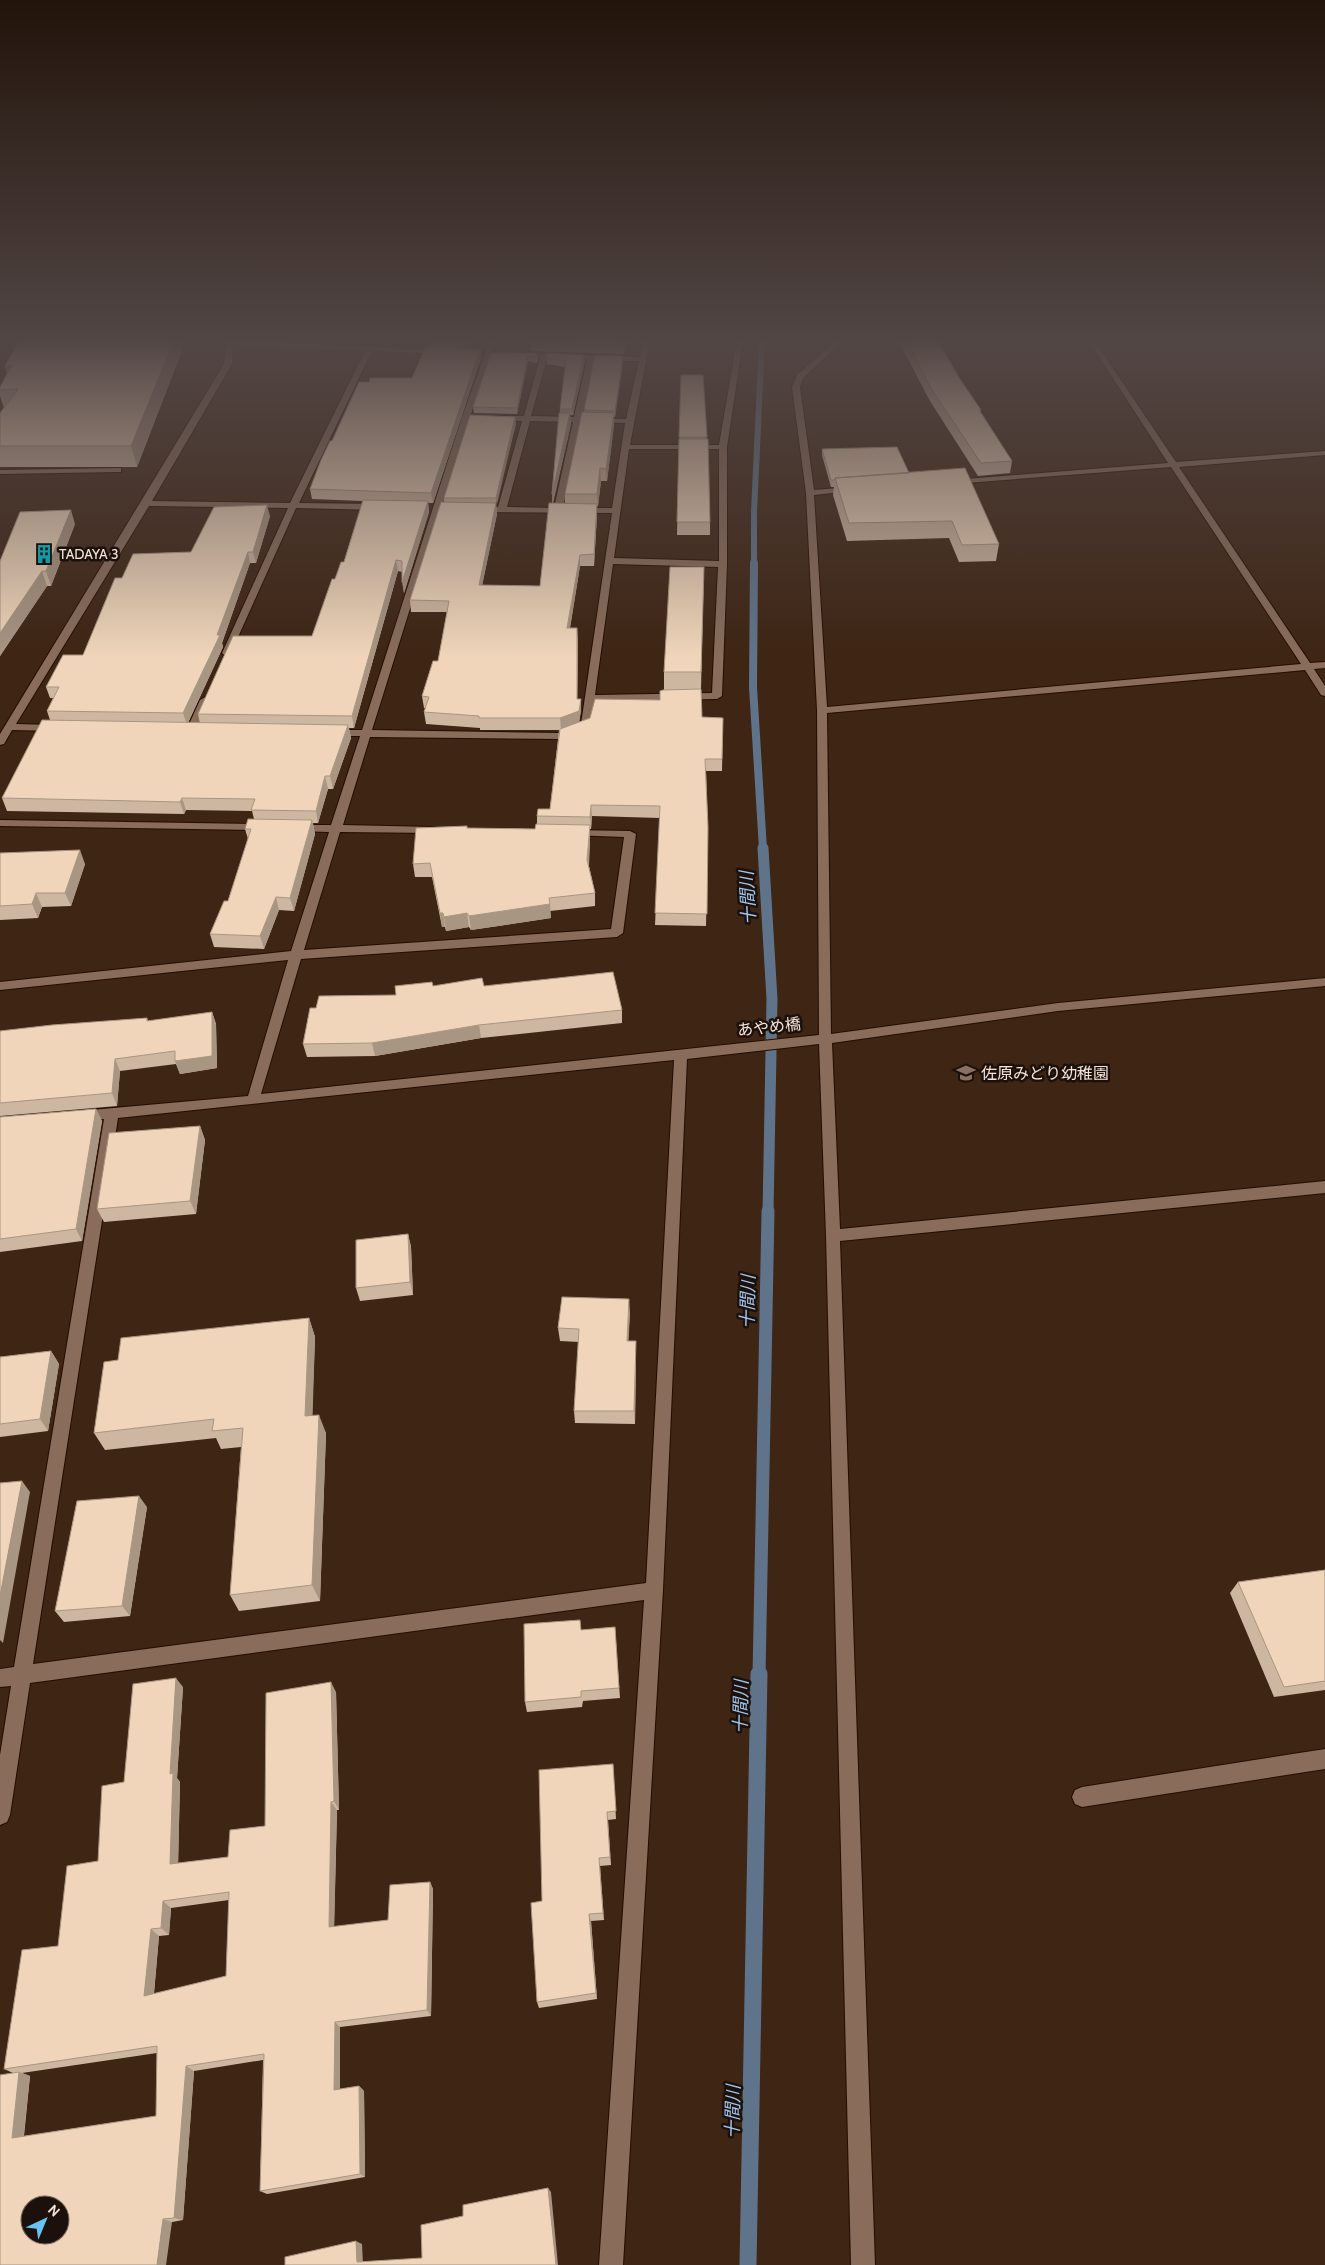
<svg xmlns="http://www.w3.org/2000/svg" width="1325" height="2265" font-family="Cabin,'Noto Sans JP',sans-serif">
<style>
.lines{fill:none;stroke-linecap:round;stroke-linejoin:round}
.stream-far4{stroke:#5f738b;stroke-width:6}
.stream-far3{stroke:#5f738b;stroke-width:8}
.stream-far2{stroke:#5f738b;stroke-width:11}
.stream-far1{stroke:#5f738b;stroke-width:13}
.stream{stroke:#5f738b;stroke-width:17}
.service-casing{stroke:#240d01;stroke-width:2}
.minor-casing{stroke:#240d01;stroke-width:2}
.service{fill:#896c5a;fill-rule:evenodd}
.minor{fill:#896c5a;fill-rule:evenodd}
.wall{fill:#ceb7a0;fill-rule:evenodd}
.shaded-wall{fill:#a89582}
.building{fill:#f0d5ba;stroke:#a89582;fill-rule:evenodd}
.labels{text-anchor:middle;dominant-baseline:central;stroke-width:5;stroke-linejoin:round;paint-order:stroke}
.far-poi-label{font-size:14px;fill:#f4e3d9;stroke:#1c110a;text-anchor:start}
.street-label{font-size:16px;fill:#f4e3d9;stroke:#1c110a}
.poi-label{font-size:16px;fill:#f4e3d9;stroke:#1c110a;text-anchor:start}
.water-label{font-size:18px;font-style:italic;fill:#a1c6f2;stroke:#1c110a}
</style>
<rect width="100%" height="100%" fill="#3e2514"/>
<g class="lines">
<path class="stream-far4" d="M754 564V512L762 340"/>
<path class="stream-far3" d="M754 563 753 687 763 849"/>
<path class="stream-far2" d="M763 848 772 999 768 1213"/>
<path class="stream-far1" d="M759 1676 768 1211"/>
<path class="stream" d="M748 2265 759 1674"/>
<g class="service-casing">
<path id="service" d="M1325 1749V1769L1082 1807 1075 1804 1072 1797 1075 1790 1082 1787Z"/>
</g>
<g class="minor-casing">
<path id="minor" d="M227 340 443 350 447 352 443 354 372 351 299 503 380 504 384 507 380 510 296 508 230 655H224L222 653 288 508 149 506 16 724 55 725 60 728 55 731 12 730 4 744 0 745V734L224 364ZM233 345 365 351 290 503 152 501 232 364Z
M490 340H496L470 417 372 730 559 733 581 724 612 513 479 512 475 509 479 506 498 507 522 421 497 420 493 418 497 416H524L540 358 520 357H517V353L640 357 644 340H650L630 445H719L737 340H743L727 447V564L722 696 717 699 595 701 590 728 560 739 370 737 343 825 434 827 440 830 434 833 340 832 304 950 611 929 624 837 569 835 567 833 569 831 573 830 630 831 636 834 623 933 617 937 301 959 261 1094 819 1035 817 710 806 493 792 387 797 375 837 340H844L803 378 800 387 814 490 852 487 856 489 852 491 814 495 827 707 1301 664 1171 467 953 484 949 482 953 480 1168 463 1088 340H1094L1176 462 1325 451V455L1179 467 1310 663 1325 662V668L1314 669 1325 686V696L1321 695 1305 670 827 713 831 1034 1058 1003 1325 978V986L1058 1011 832 1043 840 1229 1325 1181V1193L840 1241 875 2265H851L826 1236 819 1044 687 1059 663 1590 623 2265H599L644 1600 30 1683 10 1815 7 1822 0 1825V1755L11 1686 0 1687V1669L14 1667 104 1119 80 1121 75 1120 73 1116 75 1112 80 1111 248 1096 288 960 0 990V982L291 951 329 832 296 831 290 828 296 825H331L360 736H332L327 733 332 730H362L462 417ZM547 358 587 359 574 417 531 416ZM594 360 639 361 626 419 582 418ZM530 421 573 422 554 508 507 507ZM581 422 625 423 612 508H563ZM629 449H719V561L614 558ZM613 564 718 567 712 693 595 695ZM674 1060 646 1583 33 1664 118 1118Z
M121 468V472H118L0 474V470Z
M205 697 210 700 196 731 191 734 187 733 186 731 200 700Z
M0 820 264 824 270 827 264 830 0 826Z"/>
</g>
<use href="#service" class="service"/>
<use href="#minor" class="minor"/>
</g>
<path class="wall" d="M186 340 137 467H0V413L4 408 0 396V387L7 374 5 366Z
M430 340H467L464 348H460V349H480L481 358 433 503H428L429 512 404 593 402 572 398 571 354 728H349L351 738 333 789H328L318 823H313L315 834 294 911 279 910 264 949 214 947 210 934 228 901 248 839 245 829 254 819 252 811 186 810 184 814 7 811 2 798 50 720 47 711 53 698H50L46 687 83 655 122 578 191 552 270 516 256 563H250L222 643 223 647 188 723H200L198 714 312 636 335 579 344 562 363 501 312 499 310 489 332 441 369 382 412 378 431 346Z
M531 340H626L624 354 531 351Z
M898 340H937L960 379 981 410V412L1012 461 1010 473 978 476 930 401Z
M491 353H537L538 359 537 363 528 361 517 414 474 413 473 407Z
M623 356V362L615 417H614V425L607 481H601L598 506H597V515L594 566H580L570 628 578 640 577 699H581V710L579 722 660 700 664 690V672L704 567 701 689 702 717 723 718 722 771H706L708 827 706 926 655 925 660 818 592 816 591 829H590V838L589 866 595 893V906L550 911 551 918 471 930 469 927 446 931 445 927H442L432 877H415L413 864 468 828 535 829 537 824V816L550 809 559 730H480V728L426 724 424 712 426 708H424L422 696 438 661 447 612H411L410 600 444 502V498L516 423 496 504 497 514 482 585 540 586 552 503 560 409 565 367 547 364V358L585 361 573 415H570L571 424 553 503H565V494L584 410Z
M681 375H703L707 439 710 522V535H677Z
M822 449 909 473 999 544 996 561 959 562 949 538 847 541 833 495 834 487H831L822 455Z
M75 524 51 586H47L0 656V561Z
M0 853 85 864 71 906 42 907 38 918 0 920Z
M433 986H484L622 1010V1023L481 1038 375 1056 307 1057 303 1044 316 1008 396 995Z
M212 1012 216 1024 217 1068 180 1074 176 1064 120 1071 117 1106 0 1116V1031L147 1018 148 1021Z
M96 1109 102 1121 82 1241 0 1252V1117Z
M200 1126 205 1140 196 1214 104 1222 97 1209Z
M408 1234 411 1247 413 1295 360 1301 356 1288Z
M630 1312 628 1341 636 1354 635 1424 575 1423 574 1411 579 1342 560 1341 558 1328Z
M309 1318 315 1337 312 1415 326 1433 320 1601 239 1611 230 1595 241 1447 221 1449 216 1438 105 1450 94 1433 118 1360Z
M51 1351 59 1364 48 1431 0 1437V1357Z
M147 1507 130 1616 64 1622 55 1611Z
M1325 1570V1690L1274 1697 1230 1593 1238 1582Z
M615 1627 620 1698 583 1701 582 1707 527 1712 525 1702 581 1630Z
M183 1687 177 1778 180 1782 178 1863 228 1857 265 1826 336 1692 339 1810H337L334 1927 388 1920 430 1882 433 1889 431 2016 340 2027V2089L359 2086 364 2091 365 2177 267 2194 260 2191 263 2060 194 2071 183 2220 172 2222 0 2265 13 2073 4 2069 58 1946 98 1861 124 1782ZM229 1900 226 1976 154 1994 159 1936 169 1935 171 1908ZM157 2053 156 2116 24 2136 30 2076 22 2073Z
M613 1764 616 1819 608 1820 611 1865 600 1866 604 1920 591 1921 597 1999 539 2008 537 2002 542 1901Z"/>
<path class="shaded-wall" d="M174 340H186L137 467 131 446Z
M463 340H467L464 348Z
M624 340H626L624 354 623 346Z
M480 349 481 358 433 503 431 493Z
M528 355V361L517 414V408Z
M584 355 585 361 573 415 572 409Z
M623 356V362L615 417V411Z
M12 365 11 386 5 366Z
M570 413 571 424 552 505V494Z
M614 413V425L607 481 606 469Z
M515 417 516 423 497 504 496 498Z
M600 468 601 481 598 506 597 494Z
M428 501 429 512 404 593 402 582Z
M496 503 497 514 480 596 479 585Z
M597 504V515L594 566V554Z
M267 505 270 516 256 563 253 552Z
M71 510 75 524 51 586 46 571Z
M248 552 250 563 222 643 223 647 187 725 183 713 217 635Z
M580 555V566L568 640 567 628Z
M396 560 398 571 354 728 352 716Z
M42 571 47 586 0 656V633Z
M577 628 578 640 577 710Z
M581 699V710L579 723 561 730 560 718Z
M348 725 351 738 333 789 330 776Z
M325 776 328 789 318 823 316 811Z
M182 798 186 810 184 814 180 802Z
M591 805 592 816 591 829 590 817Z
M312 820 315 834 294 911 290 898Z
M590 825V838L588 874 587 860Z
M80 850 85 864 71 906 65 893Z
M36 893 42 907 38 918 32 904Z
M276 897 279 910 264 949 260 936Z
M550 904 551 918 471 930 469 916Z
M440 913H443L445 927H442Z
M467 913 469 927 446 931 444 917Z
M212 1012 216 1024 217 1068 180 1074 175 1061Z
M479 1025 481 1038 375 1056 372 1043Z
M115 1059 120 1071 117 1106 112 1093Z
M96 1109 102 1121 82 1241 76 1229Z
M200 1126 205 1140 196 1214 190 1201Z
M408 1234 411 1247 413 1295 410 1282Z
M629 1299 630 1312 628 1353 627 1341Z
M309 1318 315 1337 312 1434 305 1416Z
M636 1341V1354L635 1424 634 1411Z
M51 1351 59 1364 48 1431 40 1419Z
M319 1415 326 1433 320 1601 312 1585Z
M22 1481 30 1492 3 1643 0 1640V1596Z
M139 1496 147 1507 130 1616 122 1606Z
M176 1678 183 1687 177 1778 180 1782 178 1872 170 1864V1774Z
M331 1682 336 1692 339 1810 334 1801Z
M331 1802 337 1810 334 1934 329 1927Z
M430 1882 433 1889 431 2016 427 2010Z
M163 1901 171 1908 169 1935 161 1928Z
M589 1914 591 1921 597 1999 596 1993Z
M151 1929 159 1936 153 2002 144 1996Z
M335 2022 340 2027V2095L334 2090Z
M186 2066 194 2071 183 2220 174 2218Z
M19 2072 30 2076 23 2142 12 2138Z
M359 2086 364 2091 365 2177 360 2174Z
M548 2188 551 2192 558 2265H556Z
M163 2219 172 2222 166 2265H157Z
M356 2241 362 2244 363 2264 357 2262Z"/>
<path class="building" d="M20 340H174L131 446H0V413L18 389 0 390V387L12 365 5 366Z
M531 340H624L623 346 530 342Z
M906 340H937L960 379 981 410H979L1012 461 981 463 932 390Z
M426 346 460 347 459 349H480L431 493 310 489 321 460 330 441H332L359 382H369L370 378H412Z
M491 353H537L536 357 528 355 517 408 473 407Z
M548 353 584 355 572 409H560L566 361 547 358Z
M595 355 623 356 615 411 584 410Z
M681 375H703L707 437H679Z
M582 412 614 413 606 469 600 468 597 494H565Z
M559 413H570L552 494Z
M470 415 515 417 496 498H444Z
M679 439H708L710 522H677Z
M897 447 909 473 835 478V480H831L822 449Z
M965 468 999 544 962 545 952 521 849 523 835 478Z
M363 500 428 501 402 582V561L396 560 352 716 198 714 233 636H312L332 579H335L341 562H344Z
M441 502 496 503 479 585 540 586 549 503 597 504 594 554 580 555 567 628H577V699H581L579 711 560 718H479V716L424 712 429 697 422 696 433 661H438L449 601 410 600Z
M267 505 253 552H248L217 635H220L183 713 47 711 59 687H46L63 655H83L115 578H122L133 554 191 552 214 507Z
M71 510 46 571H42L0 633V561L20 512Z
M670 567H704L701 672H664Z
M701 689 702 717 723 718 722 759H705L708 827 707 914 655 913 660 806 591 805 590 817 537 816 538 809H550L560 729 590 718 595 699 660 700V691L663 690Z
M42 720 348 725 330 776H325L316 811 251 810 255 799 182 798 180 802 2 798Z
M248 819 312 820 290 898 276 897 260 936 210 934 224 901H228L251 829H245Z
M536 824 590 825 587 860 595 893 549 898 550 904 469 916 467 913 444 917 443 913H440L430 863 413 864 416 828 467 826V828L535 829Z
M80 850 65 893H36L32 904 0 906V853Z
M613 972 622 1010 479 1025 372 1043 303 1044 310 1008H316L319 996 396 995 395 986 432 982 433 986 482 978 484 986Z
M212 1012V1056L175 1061V1051L115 1059 112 1093 0 1103V1031L52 1025 147 1018V1021Z
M96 1109 76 1229 0 1239V1117Z
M200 1126 190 1201 97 1209 109 1133Z
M408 1234 410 1282 356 1288V1240Z
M562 1297 629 1299 627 1341H636L634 1411H574L579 1329 558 1328Z
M309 1318 305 1416 319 1415 312 1585 230 1595 243 1428 212 1431 214 1419 94 1433 104 1362 118 1360 121 1338Z
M51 1351 40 1419 0 1424V1357Z
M22 1481 0 1596V1483Z
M139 1496 122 1606 55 1611 77 1501Z
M1325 1570V1681L1284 1687 1238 1582Z
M580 1620 581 1630 615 1627 619 1688 581 1691V1697L525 1702 524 1624Z
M176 1678 170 1774 173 1773 170 1864 228 1857 230 1830 265 1826 266 1693 331 1682 334 1801 331 1802 329 1927 388 1920 390 1885 430 1882 427 2010 335 2022 334 2090 359 2086 360 2174 260 2191 264 2054 186 2066 174 2218 163 2219 157 2265H0V2075L19 2072 12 2138 156 2116 157 2046 4 2069 22 1950 58 1946 67 1866 98 1861 102 1786 124 1782 133 1684ZM229 1892 226 1976 144 1996 151 1929 161 1928 163 1901ZM30 2205H60V2235H30Z
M613 1764 616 1811 607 1812 610 1857 599 1858 603 1913 589 1914 596 1993 537 2002 531 1903 542 1901 539 1770Z
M548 2188 556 2265H285V2257L356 2241 357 2262 422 2258 421 2225 463 2216V2205Z"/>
<linearGradient id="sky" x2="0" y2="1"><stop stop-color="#22140b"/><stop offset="0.52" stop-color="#524645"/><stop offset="1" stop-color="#524645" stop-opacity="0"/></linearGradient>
<rect width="1325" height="657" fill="url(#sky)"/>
<defs>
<g id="building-bare" transform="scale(1.5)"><path d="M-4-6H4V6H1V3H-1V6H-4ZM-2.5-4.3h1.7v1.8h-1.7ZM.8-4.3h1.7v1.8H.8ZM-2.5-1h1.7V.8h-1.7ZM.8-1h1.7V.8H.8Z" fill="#0f9aa8" stroke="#1c110a" stroke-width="2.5" paint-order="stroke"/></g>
<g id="school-bare" transform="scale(1.5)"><path d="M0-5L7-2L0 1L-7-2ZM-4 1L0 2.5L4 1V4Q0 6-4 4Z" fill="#8d6e63" stroke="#1c110a" stroke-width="2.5" paint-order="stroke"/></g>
</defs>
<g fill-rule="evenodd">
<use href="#building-bare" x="44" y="554"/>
<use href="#school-bare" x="966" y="1073"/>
</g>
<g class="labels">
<g class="far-poi-label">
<text x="59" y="554">TADAYA 3</text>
</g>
<g class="street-label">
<text transform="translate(769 1027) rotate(-6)">あやめ橋</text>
</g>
<g class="poi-label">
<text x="981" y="1073">佐原みどり幼稚園</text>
</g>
<g class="water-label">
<text transform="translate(748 898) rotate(-93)">十間川</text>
<text transform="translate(748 1302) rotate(-89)">十間川</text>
<text transform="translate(741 1707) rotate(-89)">十間川</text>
<text transform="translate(733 2112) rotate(-89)">十間川</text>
</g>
</g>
<g transform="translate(45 2220) rotate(44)"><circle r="24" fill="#1c110a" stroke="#72655d"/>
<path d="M0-4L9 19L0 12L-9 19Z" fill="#69c3f1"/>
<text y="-8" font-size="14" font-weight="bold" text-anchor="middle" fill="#f4e3d9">N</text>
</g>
</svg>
